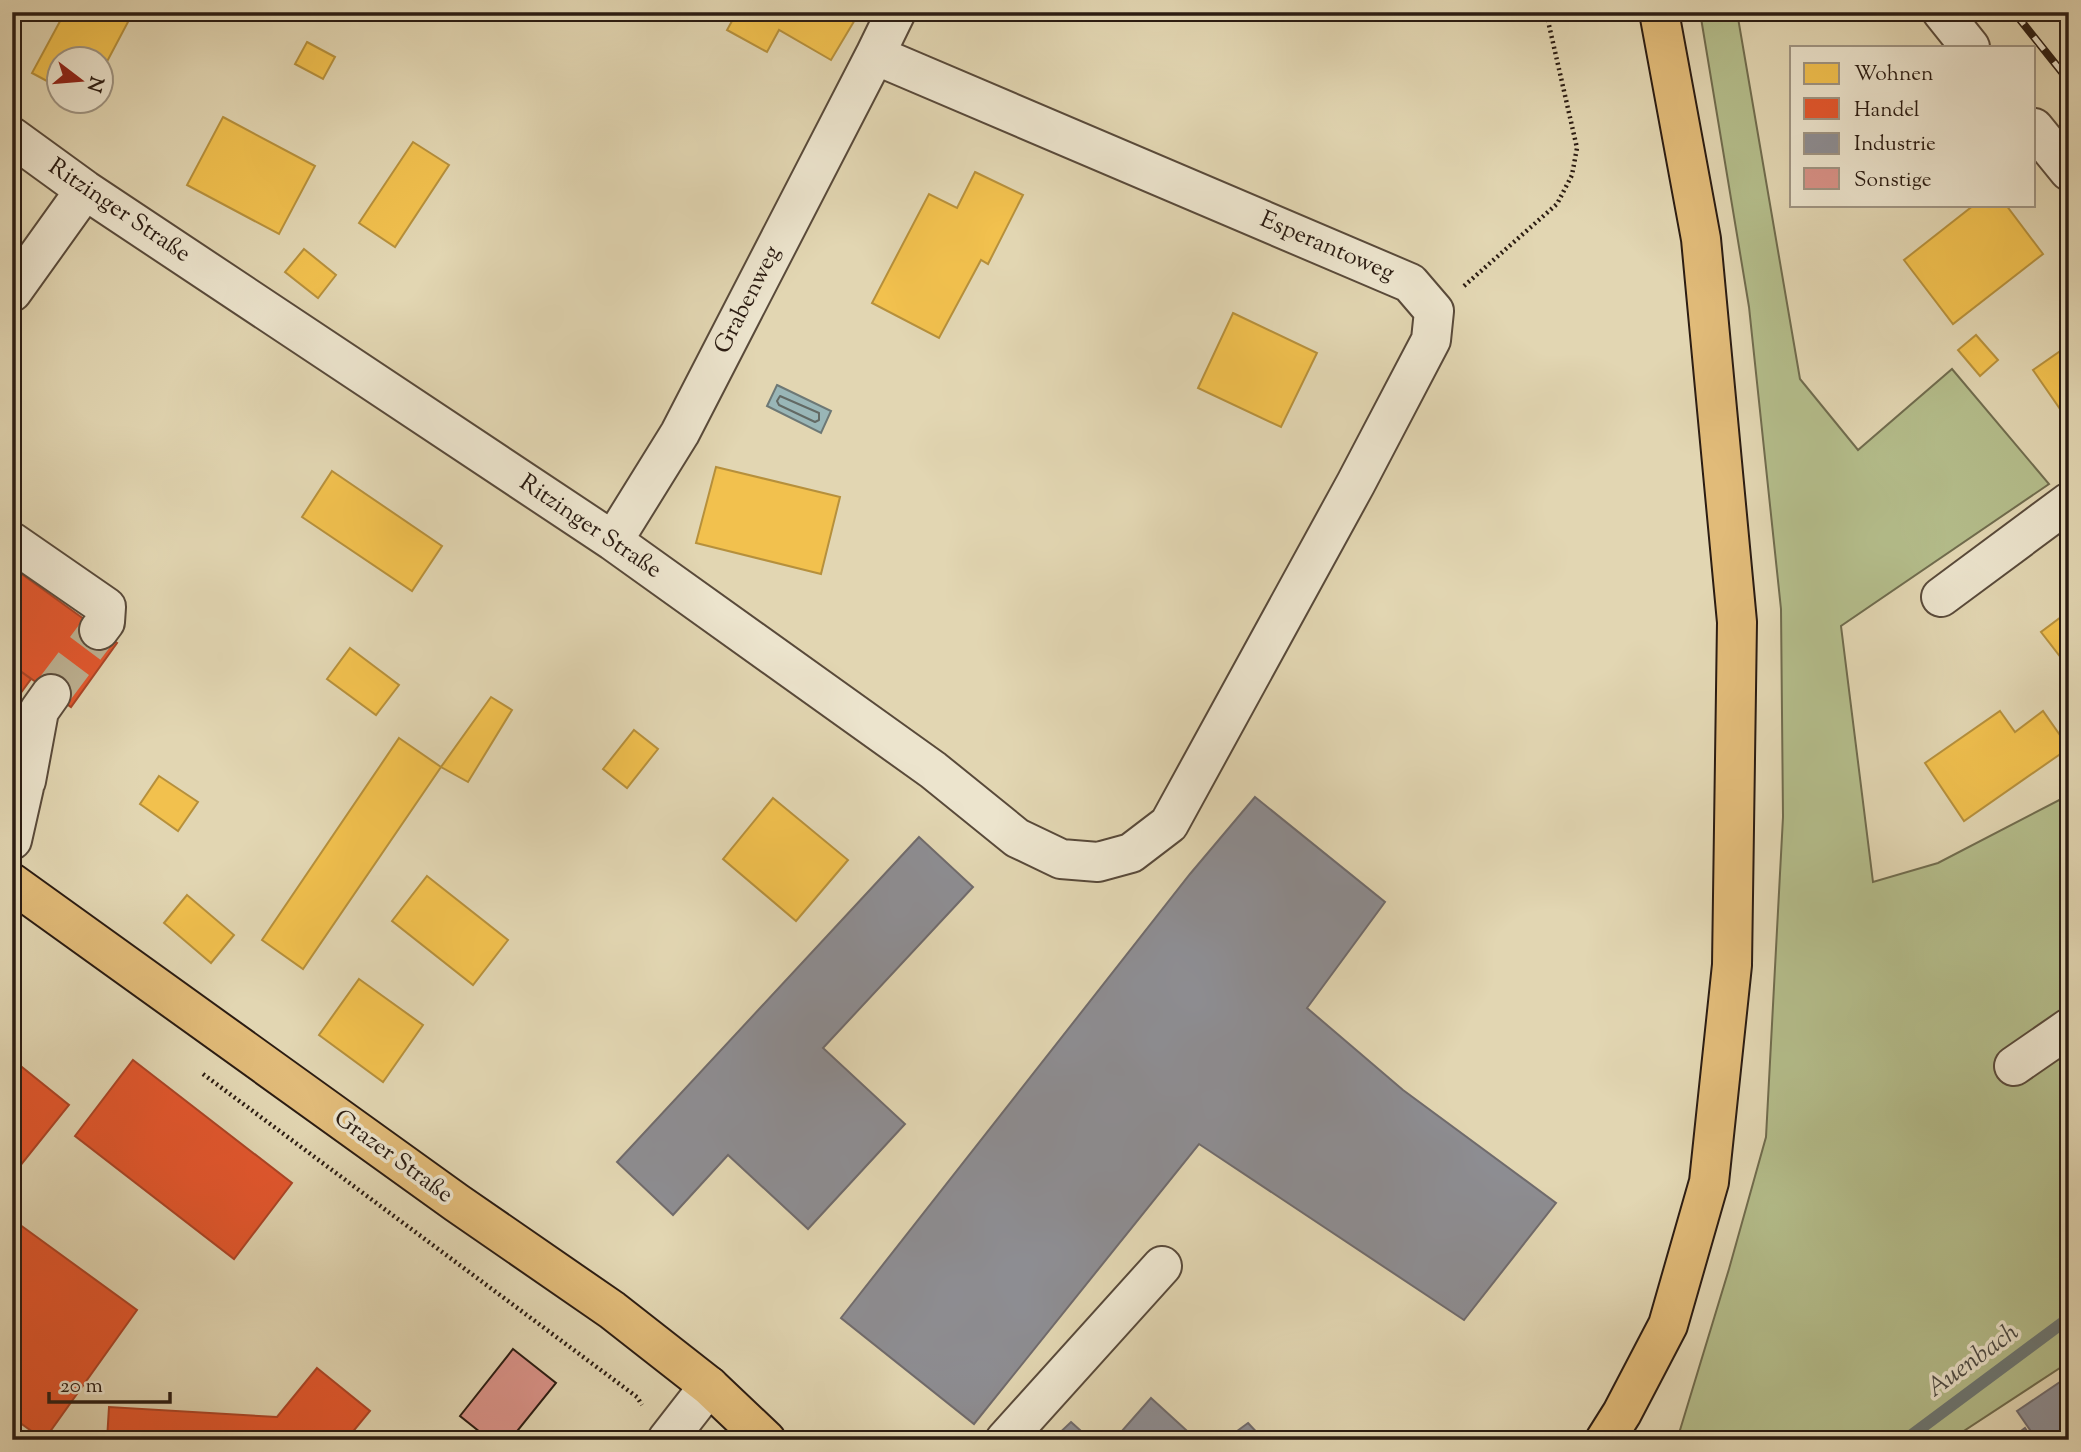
<svg xmlns="http://www.w3.org/2000/svg" width="2081" height="1452" font-family="'Sorts Mill Goudy',serif">
<style>
.green{fill:#b4bd8b;stroke:#706c4e;stroke-width:2}
.water{fill:#99b6b7;stroke:#6d7875;stroke-width:2}
.homes{fill:#f2c14e;stroke:#b6903c;stroke-width:2}
.shops{fill:#e4572e;stroke:#ac4526;stroke-width:2}
.industry{fill:#8d8d92;stroke:#706b6c;stroke-width:2}
.lines{fill:none;stroke-linecap:round;stroke-linejoin:round}
.shore{stroke:#626964;stroke-width:2}
.stream{stroke:#6d7875;stroke-width:12}
.building{fill:#d99288;stroke:#2b1c12;stroke-width:2}
.minor-tunnel{stroke:#bdb192;stroke-width:38;stroke-dasharray:38 19;stroke-linecap:butt}
.minor-casing{stroke:#594a3a;stroke-width:42}
.major-casing{stroke:#2b1c12;stroke-width:42}
.path{stroke:#2b1c12;stroke-width:4.5;stroke-dasharray:2 3.5;stroke-linecap:butt}
.minor{stroke:#ece4cd;stroke-width:38}
.major{stroke:#e1bb79;stroke-width:38}
.rail-casing{stroke:#2b1c12;stroke-width:8}
.rail{stroke:#ece4cd;stroke-width:5;stroke-dasharray:16;stroke-linecap:butt}
.labels{text-anchor:middle;dominant-baseline:central;stroke-width:7;stroke-linejoin:round;paint-order:stroke}
.street-label{font-size:24px;fill:#2b1c12;stroke:#ece4cd}
.water-label{font-size:26px;font-style:italic;fill:#4c4a44;stroke:#ece4cd}
</style>
<rect width="100%" height="100%" fill="#e2d6b2"/>
<filter id="stains"><feTurbulence type="fractalNoise" baseFrequency=".00286" numOctaves="4"/><feColorMatrix values="0 0 0 0 .2 0 0 0 0 .09 0 0 0 0 .02 0 0 0 .5 -.17"/></filter>
<radialGradient id="worn" r=".72"><stop offset=".6" stop-color="#630" stop-opacity="0"/><stop offset="1" stop-color="#630" stop-opacity=".3"/></radialGradient>
<path class="green" d="M1700 12H1737L1800 379 1858 450 1952 369 2049 484 1841 626 1873 882 1938 863 2069 795V1362L1950 1440H1677L1729 1269 1766 1137 1783 817 1781 609 1749 307Z"/>
<path class="water" d="M777 385 831 411 821 433 767 406Z"/>
<path class="homes" d="M65 12H110L128 22 102 71V60H60V88L32 73Z
M737 12H859V13L831 60 779 30 767 52 727 30Z
M307 42 335 57 323 79 295 64Z
M223 117 315 166 279 234 187 185Z
M413 142 449 165 395 247 359 223Z
M975 172 1023 195 988 264 981 260 939 338 872 303 929 194 957 208Z
M1974 205H2006L2043 254 1953 324 1904 260Z
M304 249 336 275 318 298 285 272Z
M1233 313 1317 353 1281 427 1198 388Z
M1976 335 1998 360 1980 376 1958 350Z
M2069 345V422L2033 370Z
M716 467 840 497 821 574 696 543Z
M332 471 442 546 412 591 302 517Z
M2069 611V668L2041 632Z
M350 648 399 685 376 715 327 679Z
M491 697 512 710 468 782 441 767Z
M2000 711 2015 732 2043 711 2069 748 1964 821 1925 763Z
M634 730 658 749 627 788 603 769Z
M399 738 441 767 303 969 262 940Z
M159 776 198 802 178 831 140 804Z
M773 798 848 860 796 921 723 859Z
M427 876 508 940 473 985 392 921Z
M187 895 234 935 211 963 164 923Z
M359 979 423 1025 383 1082 319 1035Z"/>
<path class="shops" d="M12 567 117 643 71 707 12 665Z
M12 665 31 679 12 705Z
M12 1059 69 1105 12 1176Z
M133 1060 292 1183 234 1259 75 1136Z
M12 1219 137 1310 44 1440 12 1417Z
M317 1368 370 1411 346 1440H107L109 1407 277 1417Z"/>
<path class="industry" d="M1255 797 1385 902 1307 1008 1403 1090 1556 1203 1464 1320 1199 1144 974 1424 841 1318 1190 874Z
M919 837 973 887 823 1048 905 1124 808 1229 728 1155 673 1215 617 1162Z
M2069 1376V1440H2037L2017 1411Z
M1151 1398 1197 1440H1114Z
M1071 1422 1091 1440H1052Z
M1248 1423 1264 1440H1225Z
M2025 1428 2033 1440H2009Z"/>
<g class="lines">
<path class="shore" d="M780 396 819 413V420L815 422 779 405 777 401Z"/>
<path class="stream" d="M1905 1440 2069 1318"/>
</g>
<path class="building" d="M513 1349 556 1383 510 1440H490L460 1416Z"/>
<g class="lines">
<path class="minor-tunnel" d="M51 694 99 630"/>
<g class="minor-casing">
<path id="minor" d="M1942 12 1970 47
M2034 128 2069 171
M12 137 85 190 613 541 933 770 1017 838 1061 859 1098 862 1131 853 1169 824 1356 483 1431 340 1434 311 1410 283 875 55 896 12
M12 292 85 190
M613 541 680 433 875 55
M12 542 106 607 105 622 99 630
M1941 597 2069 502
M12 743 24 787 12 840
M26 781 39 711 51 694
M2014 1066 2069 1028
M667 1440 709 1386
M1005 1440 1162 1266"/>
</g>
<g class="major-casing">
<path id="major" d="M12 883 457 1203 612 1310 709 1386 766 1440
M1605 1440 1622 1413 1668 1325 1709 1182 1732 965 1737 622 1701 239 1659 12"/>
</g>
<path class="path" d="M1464 286 1557 204 1572 175 1577 148 1546 12
M203 1074 637 1397 642 1405"/>
<use href="#minor" class="minor"/>
<use href="#major" class="major"/>
<g class="rail-casing">
<path id="rail" d="M2014 12 2069 81"/>
</g>
<use href="#rail" class="rail"/>
</g>
<g class="labels">
<g class="street-label">
<text transform="translate(119 211) rotate(34)">Ritzinger Straße</text>
<text transform="translate(1327 247) rotate(23)">Esperantoweg</text>
<text transform="translate(748 300) rotate(-63)">Grabenweg</text>
<text transform="translate(590 527) rotate(34)">Ritzinger Straße</text>
<text transform="translate(393 1157) rotate(36)">Grazer Straße</text>
</g>
<g class="water-label">
<text transform="translate(1973 1361) rotate(-36)">Auenbach</text>
</g>
</g>
<rect width="2081" height="1452" fill="none" stroke="#e2d6b2" stroke-width="42"/>
<rect x="14" y="14" width="2053" height="1424" fill="none" stroke="#2b1c12" stroke-width="3.5"/>
<rect x="21" y="21" width="2039" height="1410" fill="none" stroke="#2b1c12" stroke-width="2"/>
<rect x="1790" y="46" width="245" height="161" fill="#ece4cd" stroke="#9f9482" stroke-width="2"/>
<rect x="1804" y="63" width="35" height="21" fill="#f2c14e" stroke="#9f9482" stroke-width="2"/>
<text x="1854" y="80" font-size="21" fill="#2b1c12">Wohnen</text>
<rect x="1804" y="98" width="35" height="21" fill="#e4572e" stroke="#9f9482" stroke-width="2"/>
<text x="1854" y="116" font-size="21" fill="#2b1c12">Handel</text>
<rect x="1804" y="133" width="35" height="21" fill="#8d8d92" stroke="#9f9482" stroke-width="2"/>
<text x="1854" y="150" font-size="21" fill="#2b1c12">Industrie</text>
<rect x="1804" y="168" width="35" height="21" fill="#d99288" stroke="#9f9482" stroke-width="2"/>
<text x="1854" y="186" font-size="21" fill="#2b1c12">Sonstige</text>
<g transform="translate(80 80) rotate(106)"><circle r="33" fill="#ece4cd" stroke="#9f9482" stroke-width="2"/>
<path d="M0-5L12 26L0 18L-12 26Z" fill="#8f2418"/>
<text y="-10" font-size="19" font-weight="bold" text-anchor="middle" fill="#2b1c12">N</text>
</g>
<path d="M49 1392v10h121v-10" fill="none" stroke="#2b1c12" stroke-width="3.5"/>
<text x="60" y="1392" font-size="21" fill="#2b1c12" stroke="#ece4cd" stroke-width="5" paint-order="stroke">20 m</text>
<rect width="100%" height="100%" filter="url(#stains)"/>
<rect width="100%" height="100%" fill="url(#worn)"/>
</svg>
